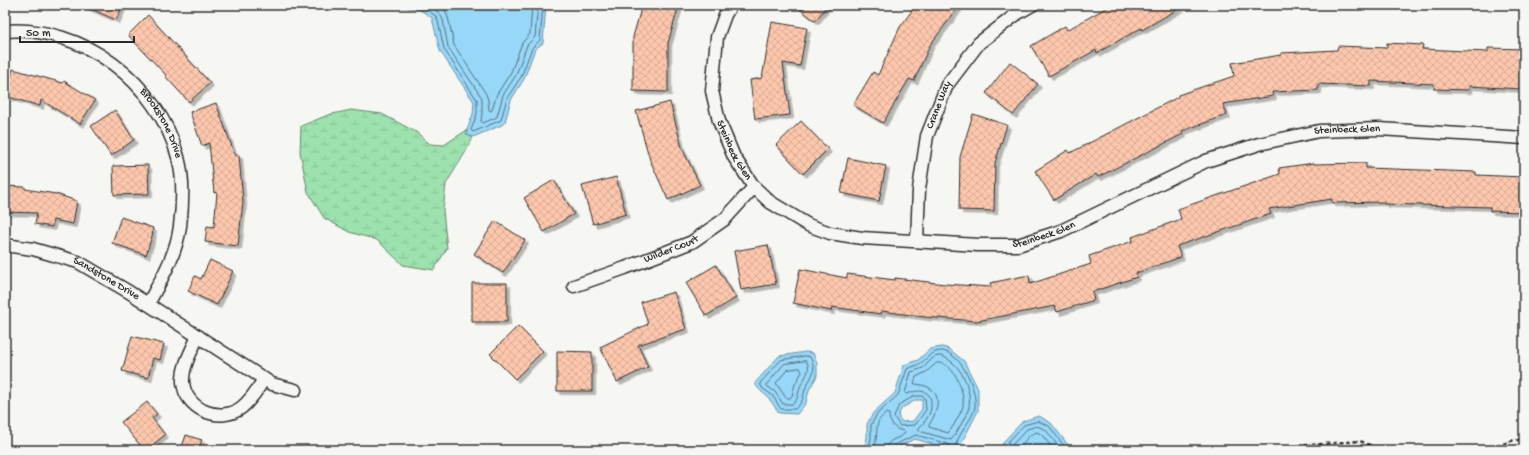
<svg xmlns="http://www.w3.org/2000/svg" width="1529" height="455" font-family="'Gochi Hand',sans-serif">
<style>
.wetland{fill:url(#wetland-marsh);stroke:#64866c}
.water{fill:#97d7f8;stroke:#6c92a6;fill-rule:evenodd}
.lines{fill:none;stroke-linecap:round;stroke-linejoin:round}
.shore{stroke:#56707d;stroke-width:1}
.building{fill:url(#building-cross-hatch);stroke:#2b2b2b;filter:url(#shadow)}
.minor-casing{stroke:#2b2b2b;stroke-width:15}
.path{stroke:#2b2b2b;stroke-width:2.5;stroke-dasharray:4 3;stroke-linecap:butt}
.minor{stroke:#f6f6f2;stroke-width:12}
.labels{text-anchor:middle;dominant-baseline:central;stroke-width:3;stroke-linejoin:round;paint-order:stroke}
.street-label{font-size:11px;fill:#2b2b2b;stroke:#f6f6f2}
</style>
<defs>
<pattern id="wetland-marsh" width="20" height="14" patternUnits="userSpaceOnUse"><rect width="20" height="14" fill="#9de2ae"/><path d="M1 5h8M5 5V1M11 12h8M15 12V8" fill="none" stroke="#87c296"/></pattern>
<pattern id="building-cross-hatch" width="8" height="8" patternUnits="userSpaceOnUse"><rect width="8" height="8" fill="#fcc7ad"/><path d="M0 0l8 8M0 8l8-8" fill="none" stroke="#d8ab95"/></pattern>
<filter id="shadow"><feDropShadow dx="3.5" dy="3.5" stdDeviation="0" flood-color="#0004"/></filter>
</defs>
<rect width="100%" height="100%" fill="#f6f6f2"/>
<filter id="ink" filterUnits="userSpaceOnUse"><feTurbulence type="fractalNoise" baseFrequency=".025" numOctaves="2"/><feDisplacementMap in="SourceGraphic" scale="8" xChannelSelector="R" yChannelSelector="G"/><feConvolveMatrix kernelMatrix="1 2 1 2 8 2 1 2 1" color-interpolation-filters="sRGB"/></filter>
<g filter="url(#ink)">
<path class="wetland" d="M351 110 382 114 416 132 430 144 444 145 467 130V135L473 137 465 153 446 184 443 211 447 248 434 270 403 265 377 240 349 232 324 218 308 192 300 152 301 126 328 115Z"/>
<path class="water" d="M380 5H546L543 43 535 49 524 79 511 100 505 122 502 125 473 137 467 135V130L473 114 474 102 440 51 432 18 419 9Z
M942 347 949 349 964 361 978 389V411L958 450H953L915 439 891 450H863L867 438V424L874 412 895 393 904 365 918 360 930 349ZM916 400H922V409L913 421 902 422 898 416 902 408Z
M806 352 813 353 817 363V376L809 390 806 403 797 414 779 413C775 408 772 402 768 397 762 392 758 390 755 383L779 356Z
M1039 416 1051 423 1072 450H1002L1001 447 1004 441 1023 421Z"/>
<g class="lines">
<path class="shore" d="M416 5 421 6 436 16 438 21 444 49 477 100V114L471 130 473 132 501 120 507 98 521 77 532 48 540 40 543 5
M430 5 440 14 443 20 448 47 482 98V114L481 121 483 123 497 117 503 95 516 75 527 45 535 37 538 5
M440 5 445 10 448 17 454 45 486 94 488 100 489 110 491 111 492 110 497 94 511 72 522 43 530 34 532 5
M806 356 810 357C819 373 809 377 805 390 802 400 803 402 795 409H781L772 395 762 388 760 383 781 360Z
M941 356C961 362 972 389 969 407 968 413 955 436 951 440L919 431V428C923 424 928 418 930 412 931 410 931 406 931 403 931 388 916 390 907 394L905 393 911 372 923 368 934 357Z
M806 361C813 370 803 379 800 387 798 395 798 399 793 404H783L775 392 767 386V384L784 364Z
M937 363C954 361 965 392 963 406 962 411 952 429 948 433L929 427V425C941 407 943 386 915 384L914 383 916 377 926 372Z
M800 368 802 372 795 384 792 396 790 398H786L776 383 787 370Z
M915 396H922L925 398 926 410 915 425 900 426 894 417 899 405Z
M868 450 871 439V425L877 414 898 395 907 369C911 367 917 366 921 363 928 358 931 351 942 351 962 353 980 394 974 411 969 424 956 436 955 450
M873 450C874 447 876 443 876 440 878 428 874 421 887 413L889 414C889 423 895 430 904 431L905 433C898 440 887 438 886 450
M892 450 894 445 916 435 948 444 950 447 951 450
M1006 450 1007 443 1024 425 1038 421 1049 426 1067 450
M1011 450 1012 445 1027 429 1037 426 1046 430 1061 450
M1017 450 1030 435 1037 432 1042 435 1054 450"/>
</g>
<path class="building" d="M82 5H123L116 20Z
M642 5H679L668 43V92L633 91V37Z
M795 5H828L815 21Z
M916 5H960L930 45 914 81 909 79 883 123 853 105 873 72 878 75 900 27Z
M1111 5H1185L1142 30 1141 28 1097 53 1096 50 1049 76 1031 46 1065 26 1067 30Z
M148 15 210 83 189 102 165 76 166 75 128 35Z
M772 22 807 28 800 66 783 63 790 115 755 119 750 80 762 78Z
M1387 43 1423 45 1422 49 1488 52V48L1523 49 1521 89 1469 86V90L1434 89V84L1371 81V86L1318 84V90L1272 92 1273 96 1223 104 1227 115 1182 131 1183 134 1098 177 1096 174 1054 200 1035 171 1068 150 1070 153 1178 97V95L1234 76 1232 63 1281 55V53L1337 50 1338 46 1387 48Z
M1010 62 1038 84 1013 115 986 93Z
M13 69 63 83 64 81 95 100 80 124 41 100 40 106 5 96Z
M670 102 682 148 700 185 668 200 650 160 636 111Z
M216 103 235 155H239L243 202 238 246 205 242 207 226 214 227 217 192 214 193 209 143 202 146 190 112Z
M115 110 134 140 111 156 91 126Z
M973 114 1007 125 995 163 994 211 959 210 960 157Z
M801 121 828 149 803 174 776 145Z
M848 158 886 166 879 201 841 193Z
M1314 163V164L1366 163V168L1476 172V175L1524 177V212L1490 211V207L1384 204V202L1332 203V199L1269 209 1271 214 1177 246 1181 257 1136 273 1137 277 1092 292 1094 300 1057 312 1055 306 977 321 924 317 882 311 881 314 832 307 831 311 793 303 800 269 847 278V274L895 280V278L945 284 991 287 990 283 1029 275 1030 284 1091 264 1089 256 1133 241 1132 237 1181 219 1178 209 1280 174 1279 168Z
M148 165 149 194 114 195 113 166Z
M616 177 626 214 593 224 582 186Z
M554 180 574 214 544 232 524 198Z
M5 186 25 187V189L56 194 77 201 73 224 53 220 52 227 35 224 37 213 5 212Z
M121 217 153 228 152 233H153L146 255 112 243Z
M495 221 525 240 503 273 474 254Z
M768 245 776 284 741 290 734 251Z
M210 260 233 271 217 305 188 291 195 276 201 279Z
M716 265 736 298 706 316 686 283Z
M472 283H507V322H472Z
M674 292 686 329 638 345 648 367 617 382 600 347 648 324 641 302Z
M518 326 543 351 515 379 490 354Z
M132 336 164 344 160 360 153 358 148 378 122 371Z
M557 351 592 352V391H557Z
M147 402 157 414 152 418 165 435 146 450H144L121 422Z
M186 435 202 440 198 450H181Z"/>
<g class="lines">
<g class="minor-casing">
<g id="minor">
<path id="s1" d="M731 5 725 15 717 37 712 91 719 121 734 157 754 187 770 202 808 225 830 233 862 238 978 245H1018L1061 231 1206 161 1259 144 1319 131 1379 129 1524 138"/>
<path id="s2" d="M5 31C83 25 158 83 178 157 184 179 183 203 180 226 177 253 161 280 148 304"/>
<path id="s3" d="M917 241 919 189 927 136 947 85 979 43 1018 13 1032 5"/>
<path id="s4" d="M5 245 33 249 78 262 129 292 272 384 295 390"/>
<path id="s5" d="M574 286 625 268 692 242 725 219 754 187"/>
<path d="M198 336C192 350 182 367 183 382 185 409 219 424 241 408 251 400 258 389 264 379"/>
</g>
</g>
<path class="path" d="M1277 450 1309 445 1360 441 1382 450
M1476 450 1492 448 1514 440H1524"/>
<use href="#minor" class="minor"/>
</g>
</g>
<g class="labels">
<g class="street-label">
<text stroke="none"><textPath href="#s3" startOffset="139">Crane Way</textPath></text>
<text stroke="none"><textPath href="#s2" startOffset="193">Brookstone Drive</textPath></text>
<text stroke="none"><textPath href="#s1" startOffset="825">Steinbeck Glen</textPath></text>
<text stroke="none"><textPath href="#s1" startOffset="153">Steinbeck Glen</textPath></text>
<text stroke="none"><textPath href="#s1" startOffset="501">Steinbeck Glen</textPath></text>
<text stroke="none"><textPath href="#s5" startOffset="104">Wilder Court</textPath></text>
<text stroke="none"><textPath href="#s4" startOffset="108">Sandstone Drive</textPath></text>
</g>
</g>
<rect width="1529" height="455" fill="none" stroke="#f6f6f2" stroke-width="20"/>
<rect x="10" y="10" width="1509" height="435" fill="none" stroke="#2b2b2b" stroke-width="1.5" filter="url(#ink)"/>
<path d="M20 36v6h114v-6" fill="none" stroke="#2b2b2b" stroke-width="2"/>
<text x="26" y="36" font-size="12" fill="#2b2b2b" stroke="#f6f6f2" stroke-width="3" paint-order="stroke">50 m</text>
</svg>
